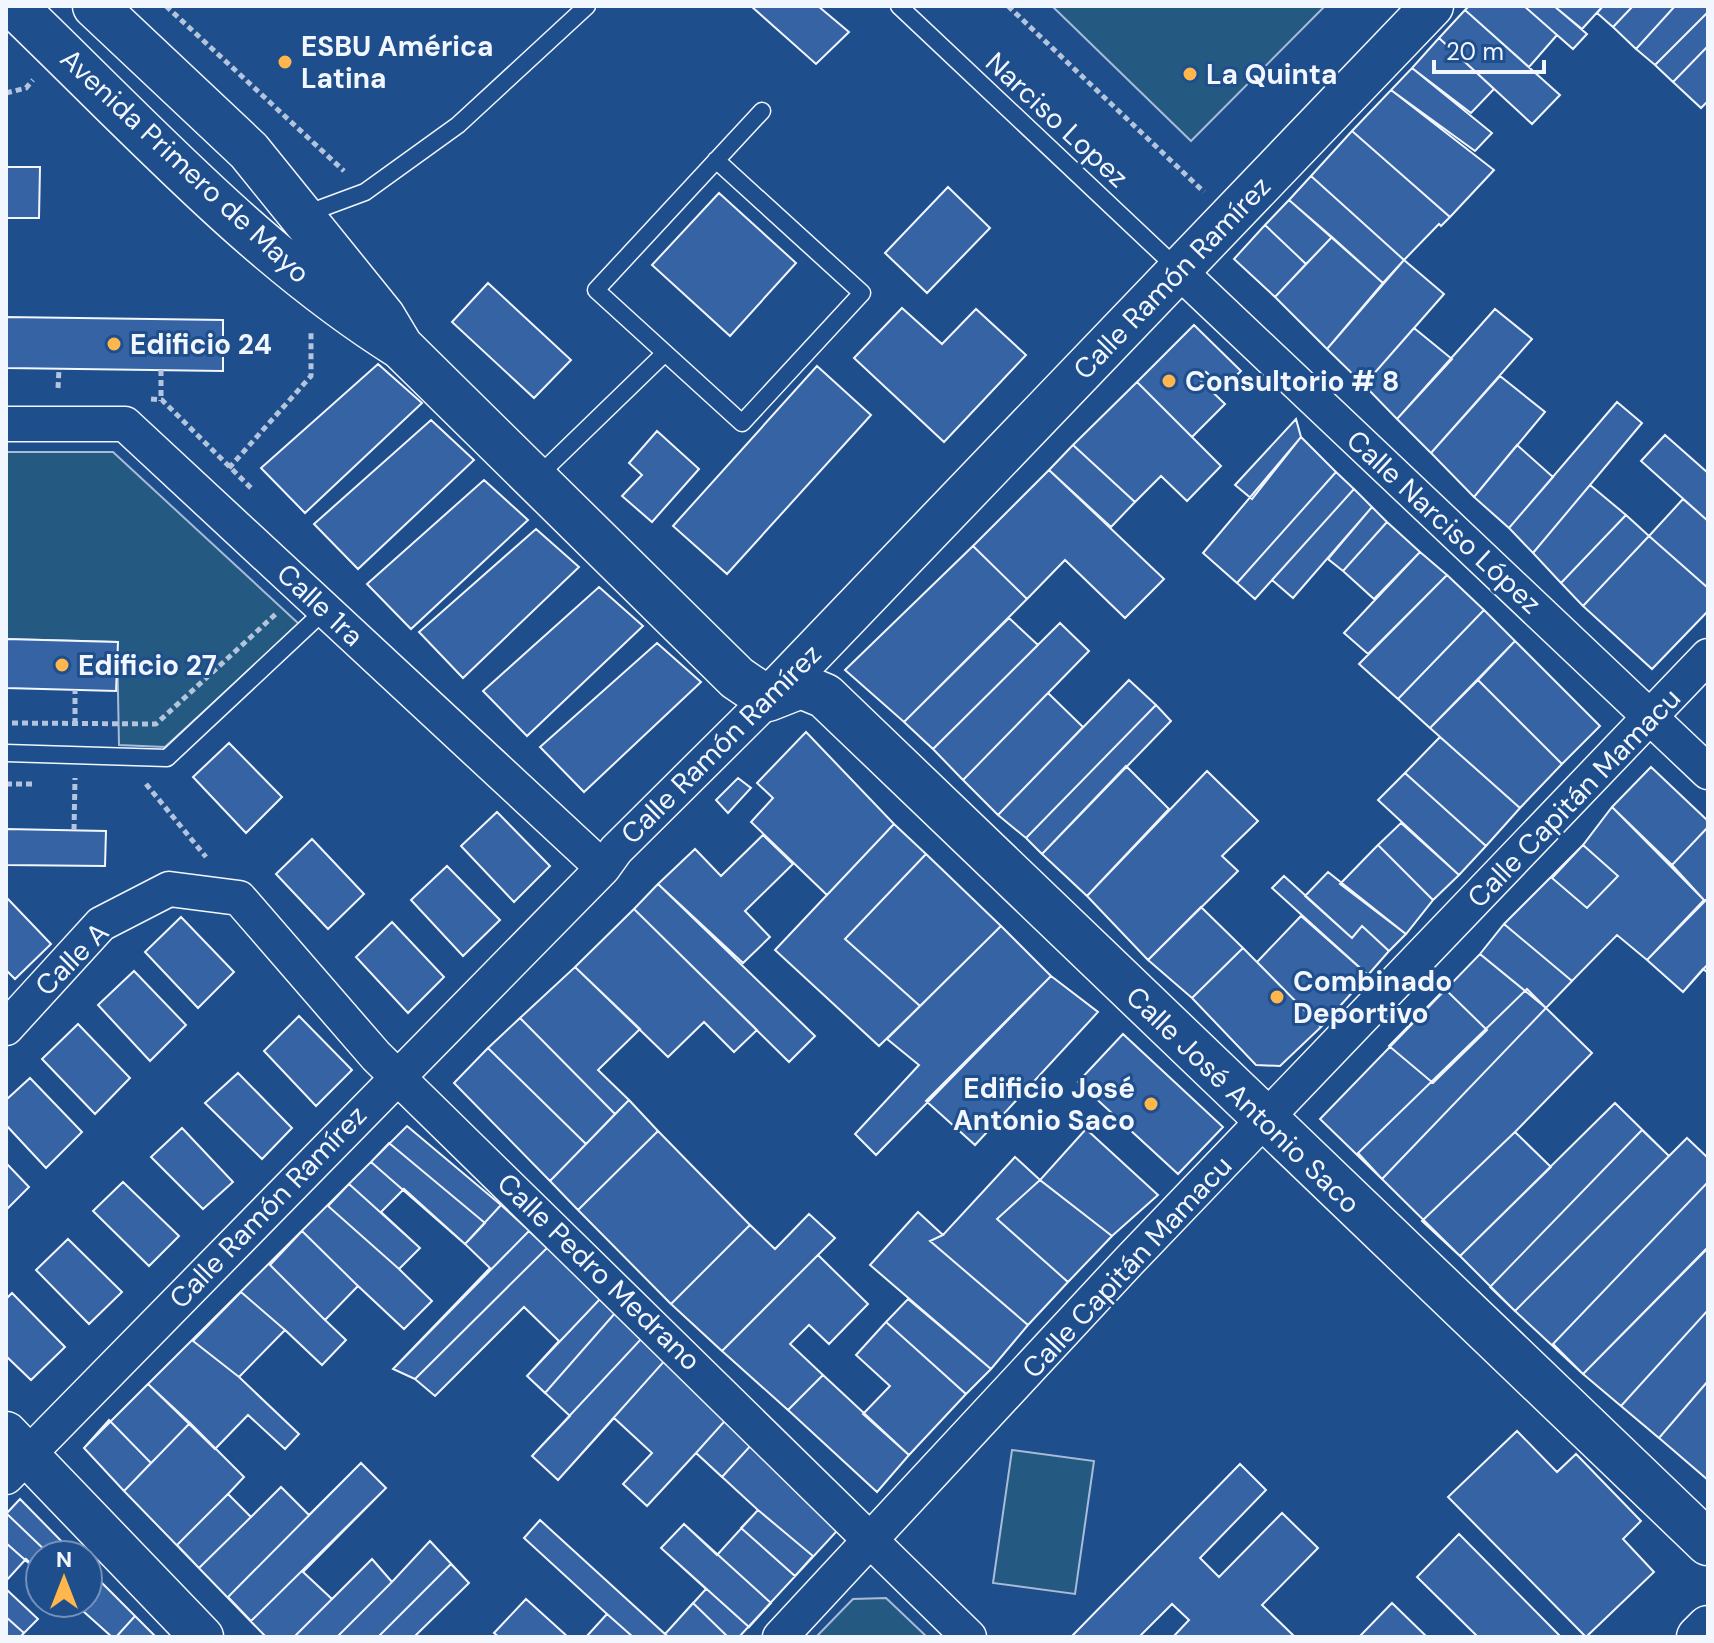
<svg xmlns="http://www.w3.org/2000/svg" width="1714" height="1643" font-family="'DM Sans',sans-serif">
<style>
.green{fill:#245a82;stroke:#a8bbd7;stroke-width:2}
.building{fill:#3563a3;stroke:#f2f6ff;stroke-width:2}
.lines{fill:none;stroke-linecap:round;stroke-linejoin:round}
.service-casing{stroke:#f2f6ff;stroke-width:19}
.minor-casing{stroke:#f2f6ff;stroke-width:37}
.tertiary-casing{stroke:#f2f6ff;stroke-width:45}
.secondary-casing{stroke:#f2f6ff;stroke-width:47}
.path{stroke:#b3c4dc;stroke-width:5;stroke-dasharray:6 4;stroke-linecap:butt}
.service{stroke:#1f4e8c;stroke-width:16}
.minor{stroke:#1f4e8c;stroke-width:34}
.tertiary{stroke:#1f4e8c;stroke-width:42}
.secondary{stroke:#1f4e8c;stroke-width:44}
.poi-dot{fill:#ffb74d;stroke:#1f4e8c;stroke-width:3}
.labels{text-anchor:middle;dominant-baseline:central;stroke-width:6;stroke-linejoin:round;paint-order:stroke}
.poi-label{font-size:28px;font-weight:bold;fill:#f2f6ff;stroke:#1f4e8c;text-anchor:start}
.street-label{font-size:28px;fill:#f2f6ff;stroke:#1f4e8c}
</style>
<rect width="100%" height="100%" fill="#1f4e8c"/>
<path class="green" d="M1052 6H1325L1191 141Z
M6 452H113L299 624 165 747 119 745 117 642 6 639Z
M1012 1450 1094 1461 1075 1594 993 1583Z
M886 1598 927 1637H816L853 1599Z"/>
<path class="building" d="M751 6H818L849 32 816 64Z
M1469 6H1524L1557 35 1529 67 1465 10Z
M1524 6H1554L1587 34 1573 49Z
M1554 6H1603L1582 29Z
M1603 6H1633L1613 27 1597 13Z
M1633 6H1675L1636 49 1613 27Z
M1675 6H1708V12L1655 65 1636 49Z
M1465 10 1560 95 1532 124 1439 38Z
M1708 12V46L1673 82 1655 65Z
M1439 38 1494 89 1471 113 1412 68Z
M1708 46V101L1701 108 1673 82Z
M1412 68 1492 133 1475 151 1391 90Z
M1391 90 1494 170 1450 217 1352 131Z
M1352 131 1450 217 1441 226 1439 224 1404 260 1311 176Z
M6 167H40L39 218H6Z
M1311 176 1404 260 1383 283 1289 200Z
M948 187 990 228 927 293 885 253Z
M719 193 796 263 730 336 652 265Z
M1289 200 1332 237 1306 264 1265 225Z
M1265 225 1306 264 1275 297 1234 259Z
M1332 237 1383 283 1327 349 1275 297Z
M1404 260 1444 294 1364 385 1327 349Z
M488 283 571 360 534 398 452 322Z
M902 308 942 344 976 309 1026 355 944 442 854 358Z
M1495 309 1532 339 1431 453 1397 419Z
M6 317 223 320V371L6 368Z
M1194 325 1241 371 1223 388 1206 372 1199 379 1225 404 1192 437 1137 382Z
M1414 328 1452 359 1397 419 1364 385Z
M378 364 422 403 305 513 261 468Z
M817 366 871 415 727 574 673 526Z
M1500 376 1545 412 1474 497 1431 453Z
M1137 382 1221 466 1187 501 1161 476 1135 502 1073 445Z
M1617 402 1642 423 1533 553 1509 528Z
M1296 419 1301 437 1252 499 1235 485Z
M431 420 474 460 358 569 314 524Z
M657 431 699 469 652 522 622 496 642 475 629 463Z
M1665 435 1708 473V521L1641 461Z
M1301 437 1336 472 1237 583 1203 553Z
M1073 445 1135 502 1111 527 1049 470Z
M1517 445 1553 477 1509 528 1474 497Z
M1049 470 1164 579 1125 618 1065 560 1027 599 973 546Z
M1336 472 1354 489 1255 599 1237 583Z
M484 480 528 520 411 629 367 584Z
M1590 485 1626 515 1561 583 1533 553Z
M1354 489 1372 507 1293 598 1272 580Z
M1683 499 1708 521V588L1649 536Z
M1372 507 1387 522 1343 571 1328 559Z
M1626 515 1649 536 1583 606 1561 583Z
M1387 522 1420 552 1374 599 1343 571Z
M536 529 579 567 463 678 419 632Z
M1649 536 1708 588V611L1652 669 1583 606Z
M973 546 1027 599 904 722 845 670Z
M1420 552 1447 575 1368 654 1344 633Z
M1447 575 1484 610 1398 699 1359 664Z
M599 587 643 626 527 736 483 691Z
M1484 610 1515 641 1430 728 1398 699Z
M1009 618 1038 645 933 749 904 722Z
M1060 623 1089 651 963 780 933 749Z
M6 639 118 642 116 691 6 688Z
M1515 641 1600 726 1562 764 1478 680Z
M657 643 701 682 584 792 540 747Z
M1129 680 1156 705 1026 838 998 815Z
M1478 680 1562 764 1520 808 1430 728Z
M1048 693 1083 727 998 815 963 780Z
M1156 705 1171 721 1042 854 1026 838Z
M806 732 894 824 827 895 751 822 773 798 757 783Z
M1440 737 1520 808 1486 846 1405 773Z
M229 743 282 797 246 833 193 777Z
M1126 766 1169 809 1087 896 1042 854Z
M1651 767 1708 821V827L1672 865 1612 807Z
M1207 771 1258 821 1222 856 1238 871 1148 960 1087 896Z
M1405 773 1486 846 1459 875 1378 800Z
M738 778 751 788 728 813 716 800Z
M1612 807 1704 900 1647 960 1617 935 1572 981 1504 924 1583 845Z
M497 812 550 866 514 902 461 846Z
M1401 823 1459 875 1433 900 1378 845Z
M894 824 926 854 845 939 920 1006 879 1046 775 950Z
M1708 827V973L1703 969 1683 992 1647 960 1704 900 1672 865Z
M6 829 106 831 105 866 6 865Z
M763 835 793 864 745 911 770 937 743 963 658 884 695 849 721 876Z
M312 839 364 894 328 929 276 874Z
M1378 845 1433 900 1406 934 1340 884Z
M1583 845 1618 876 1587 908 1552 878Z
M926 854 1001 926 920 1006 845 939Z
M447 866 500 920 463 956 411 900Z
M1328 872 1406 934 1389 951 1362 926 1352 938 1305 896Z
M1284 876 1352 938 1362 926 1389 951 1368 975 1272 888Z
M658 884 815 1036 789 1062 634 909Z
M6 897 51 944 15 979 6 970Z
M1708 898V964L1683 992 1647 960Z
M1201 907 1243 948 1192 998 1148 960Z
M634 909 757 1030 734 1052 704 1022 668 1057 575 967Z
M1301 916 1368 975 1321 1027 1257 962Z
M181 917 234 972 198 1008 145 952Z
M392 922 444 977 408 1013 356 957Z
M1504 924 1572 981 1546 1008 1480 954Z
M1001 926 1051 976 876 1155 855 1134 919 1065 887 1039Z
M1243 948 1321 1027 1280 1066 1256 1065 1192 998Z
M1480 954 1546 1008 1382 1179 1320 1119Z
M575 967 640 1029 598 1070 629 1100 615 1114 520 1018Z
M134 971 186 1025 150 1061 98 1005Z
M1051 976 1098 1012 975 1145 926 1101Z
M1445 989 1487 1030 1433 1083 1389 1046Z
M1527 989 1546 1008 1382 1179 1358 1153Z
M1546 1008 1592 1053 1515 1132 1551 1167 1460 1256 1382 1179Z
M299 1016 352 1070 316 1106 264 1051Z
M520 1018 615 1114 586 1144 488 1048Z
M78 1024 130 1078 95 1114 42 1059Z
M1123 1034 1223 1127 1178 1174 1078 1082Z
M488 1048 586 1144 550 1181 454 1083Z
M238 1073 292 1128 262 1159 205 1103Z
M30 1078 82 1132 46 1168 6 1125V1100Z
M629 1100 658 1131 578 1210 550 1181Z
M1615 1103 1669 1156 1515 1311 1460 1256Z
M407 1126 501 1205 465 1244 404 1189 381 1212 420 1248 399 1269 432 1301 404 1329 358 1286 325 1320 346 1340 322 1365 285 1330 239 1377 299 1434 285 1449 248 1415 215 1449 148 1384Z
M182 1128 233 1182 203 1209 151 1157Z
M1086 1129 1158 1195 1112 1236 1040 1180Z
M1642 1130 1669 1156 1515 1311 1490 1287Z
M658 1131 750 1225 671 1304 578 1210Z
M1515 1132 1551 1167 1460 1256 1422 1221Z
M1687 1138 1708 1158V1247L1583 1374 1515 1311Z
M389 1143 485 1223 465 1244 371 1162Z
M1015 1157 1040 1180 997 1219 1068 1282 1028 1325 930 1241 943 1235Z
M6 1163 29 1187 6 1210Z
M1040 1180 1112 1236 1068 1282 997 1219Z
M123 1182 179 1236 149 1266 93 1211Z
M1708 1182V1247L1583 1374 1553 1344Z
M349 1184 420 1248 399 1269 328 1206Z
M501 1205 847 1520 739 1637H586L607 1614 524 1538 540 1520 665 1634 706 1589 661 1548 684 1524 717 1555 758 1510 696 1453 647 1506 623 1484 652 1453 614 1418 558 1480 532 1456 570 1416 527 1376 559 1341 524 1307 435 1396 415 1379 393 1369 490 1268 465 1244Z
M918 1212 943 1235 930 1241 1028 1325 991 1369 870 1265Z
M809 1214 835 1238 722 1351 671 1304 750 1225 775 1249Z
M302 1231 358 1286 325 1320 270 1265Z
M529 1231 547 1248 415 1379 393 1369Z
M68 1239 122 1292 89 1324 36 1270Z
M1708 1248V1381L1659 1438 1583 1374Z
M818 1255 868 1304 829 1344 809 1325 790 1344 823 1375 788 1410 722 1351Z
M241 1292 285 1330 239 1377 193 1341Z
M12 1293 65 1347 31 1380 6 1356V1299Z
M601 1298 616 1312 545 1393 527 1376Z
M908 1299 991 1369 966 1394 886 1322Z
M1708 1310V1381L1659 1438 1621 1406Z
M886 1322 966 1394 909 1455 863 1414 890 1386 856 1355Z
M642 1338 668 1357 558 1480 532 1456Z
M823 1375 909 1455 877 1492 788 1410Z
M1708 1381V1480L1659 1438Z
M148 1384 190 1423 124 1491 84 1448Z
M731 1414 754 1442 722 1477 696 1453Z
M109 1420 151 1463 124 1491 84 1448Z
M190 1423 244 1477 228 1494 251 1517 281 1487 309 1515 361 1463 386 1488 303 1572 332 1599 372 1559 392 1582 430 1541 469 1583 414 1637H266L124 1491Z
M1517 1431 1557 1472 1576 1454 1641 1521 1623 1539 1654 1572 1586 1637 1448 1497Z
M361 1463 386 1488 251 1621 228 1597Z
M1240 1464 1266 1490 1200 1558 1219 1577 1282 1513 1318 1548 1262 1605 1295 1637H1173L1189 1620 1172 1604 1139 1637H1071Z
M228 1494 251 1517 199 1568 177 1545Z
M20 1499 75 1555H40V1572L26 1559 6 1581V1514Z
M758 1510 813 1556 795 1576 741 1528Z
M6 1513 50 1555H40V1573L6 1543Z
M684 1524 771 1603 749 1627 661 1548Z
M1459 1534 1561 1637H1478L1417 1577Z
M372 1559 392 1582 337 1637H294Z
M451 1564 469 1583 414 1637H378Z
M90 1571 156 1637H112L74 1603H88Z
M6 1589 38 1619 20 1637H6Z
M526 1599 568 1637H499L494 1633Z
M693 1603 728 1637H669L665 1634Z
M1392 1603 1427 1637H1359Z
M607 1614 633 1637H586Z
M135 1616 156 1637H116Z
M6 1617 24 1633 20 1637H6Z"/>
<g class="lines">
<g class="service-casing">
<path id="service" d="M899 6 1180 271
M716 160 862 293 742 423 596 290 762 111
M303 215 365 192 458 125 587 6
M537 477 665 353
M6 753 167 758 325 610"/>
</g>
<g class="minor-casing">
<path id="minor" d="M1180 272 1708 772
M6 424H125L603 868
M6 1028 101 924 169 889 239 898 376 1056 969 1637
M6 1477 603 868 616 850 768 699
M780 1637 1129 1261 1708 656"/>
</g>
<g class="tertiary-casing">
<path id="tertiary" d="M768 699 1432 6
M6 1433 202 1637
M1698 1637 1708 1627"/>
</g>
<g class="secondary-casing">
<path id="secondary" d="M14 6C136 123 257 257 401 347L383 317 249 151 95 6
M401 347 737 678 768 699 801 686 825 696 1708 1543"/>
</g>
<path class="path" d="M166 6 344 171
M1008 6 1204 192
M6 93 26 88 33 80
M161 370V401
M58 388 59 369
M151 399 162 400 252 489
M229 468 311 376V333
M12 723 156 724 278 612
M75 724V690
M6 784H33
M146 784 206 857
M74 830 75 778"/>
<use href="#service" class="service"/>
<use href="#minor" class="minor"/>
<use href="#tertiary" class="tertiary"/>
<use href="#secondary" class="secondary"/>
</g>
<g class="poi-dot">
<circle cx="285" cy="62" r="8"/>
<circle cx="1190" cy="74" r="8"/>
<circle cx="114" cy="344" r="8"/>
<circle cx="1169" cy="381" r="8"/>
<circle cx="62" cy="665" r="8"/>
<circle cx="1277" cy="997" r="8"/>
<circle cx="1151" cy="1104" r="8"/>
</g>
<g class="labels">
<g class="poi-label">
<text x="301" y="46">ESBU América<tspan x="301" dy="32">Latina</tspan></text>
<text x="1206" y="74">La Quinta</text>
<text x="130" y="344">Edificio 24</text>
<text x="1185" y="381">Consultorio # 8</text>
<text x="78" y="665">Edificio 27</text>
<text x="1293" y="981">Combinado<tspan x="1293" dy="32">Deportivo</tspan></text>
<text x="1135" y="1088" text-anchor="end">Edificio José<tspan x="1135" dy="32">Antonio Saco</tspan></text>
</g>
<g class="street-label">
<text transform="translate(1057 120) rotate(43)">Narciso Lopez</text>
<text transform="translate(185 166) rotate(43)">Avenida Primero de Mayo</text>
<text transform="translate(1172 278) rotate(-46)">Calle Ramón Ramírez</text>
<text transform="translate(1444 522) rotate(43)">Calle Narciso López</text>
<text transform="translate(320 605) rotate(43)">Calle 1ra</text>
<text transform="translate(721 744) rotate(-45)">Calle Ramón Ramírez</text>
<text transform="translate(1574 798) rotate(-46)">Calle Capitán Mamacu</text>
<text transform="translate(72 959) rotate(-45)">Calle A</text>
<text transform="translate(1243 1100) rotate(44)">Calle José Antonio Saco</text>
<text transform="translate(268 1207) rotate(-46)">Calle Ramón Ramírez</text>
<text transform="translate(1127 1267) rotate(-47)">Calle Capitán Mamacu</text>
<text transform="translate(599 1272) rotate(44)">Calle Pedro Medrano</text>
</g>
</g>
<rect width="1714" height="1643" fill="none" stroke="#f2f6ff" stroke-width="16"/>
<g transform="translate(64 1579)"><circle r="38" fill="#1f4e8c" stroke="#7391ba" stroke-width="2"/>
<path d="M0-6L14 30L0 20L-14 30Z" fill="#ffb74d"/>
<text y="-12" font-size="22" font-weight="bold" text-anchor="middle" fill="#f2f6ff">N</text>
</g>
<path d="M1434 60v12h110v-12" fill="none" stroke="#f2f6ff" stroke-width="4"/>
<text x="1446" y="60" font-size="24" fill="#f2f6ff" stroke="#1f4e8c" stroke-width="6" paint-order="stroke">20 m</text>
</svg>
